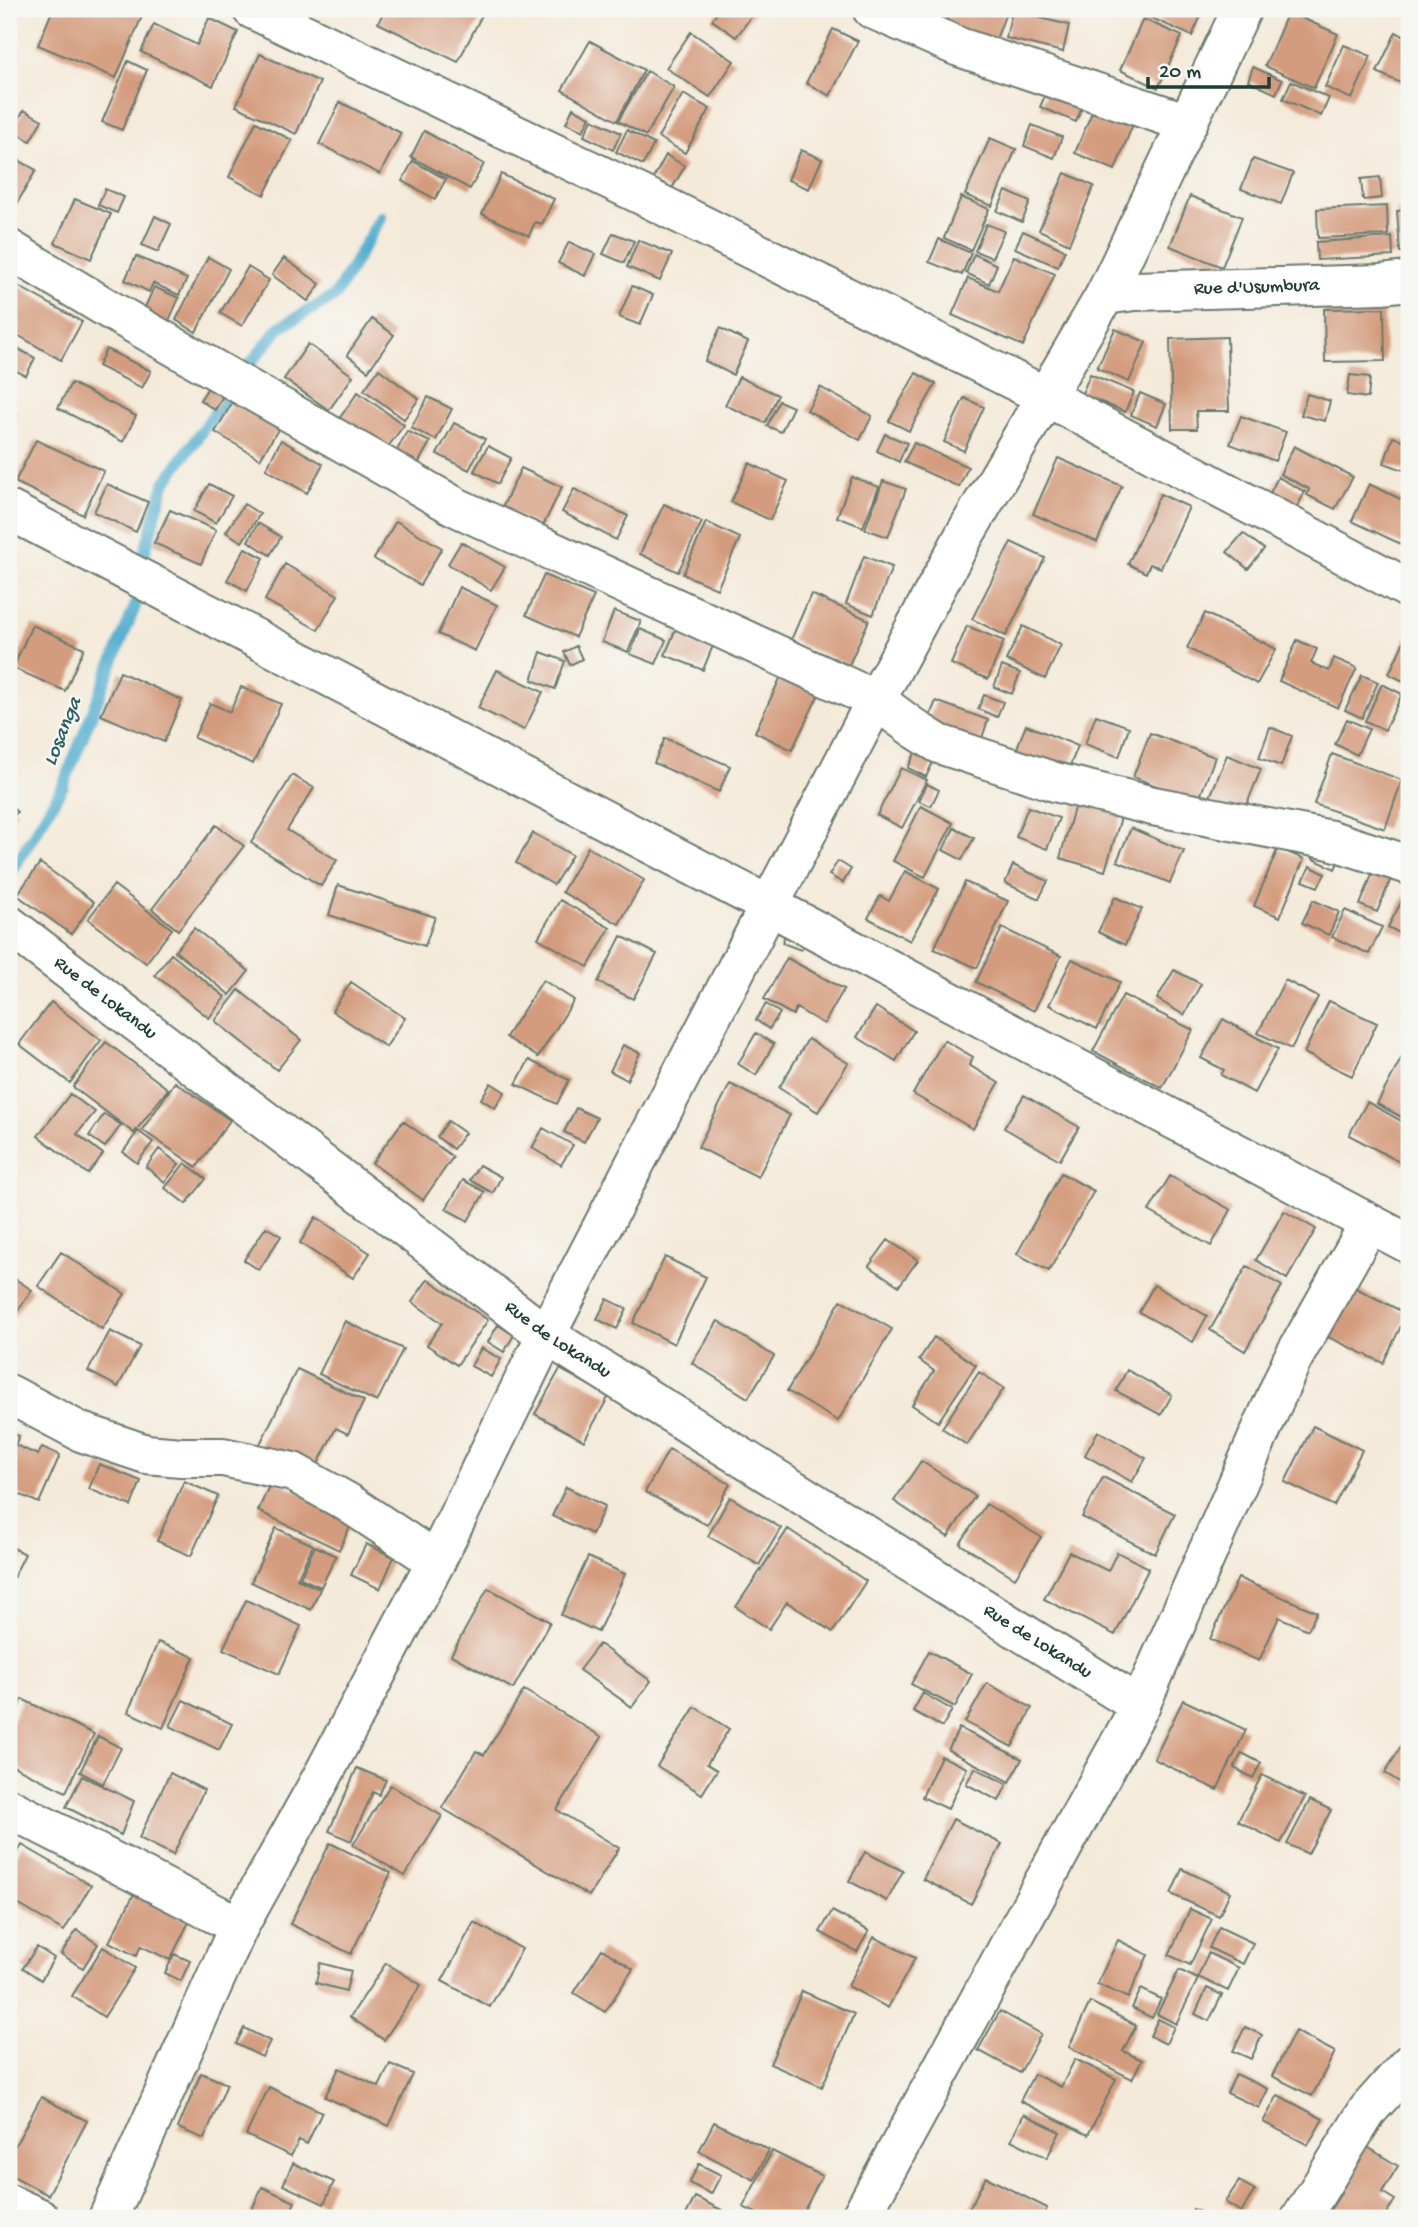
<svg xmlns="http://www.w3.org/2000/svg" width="1418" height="2227" font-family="'Gochi Hand',sans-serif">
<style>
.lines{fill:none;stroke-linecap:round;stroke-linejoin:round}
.stream{stroke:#50acce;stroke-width:12}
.building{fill:#d49c7e}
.minor-casing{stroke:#6a7a6e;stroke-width:42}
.minor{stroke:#fff;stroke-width:38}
.labels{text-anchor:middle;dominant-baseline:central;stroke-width:5;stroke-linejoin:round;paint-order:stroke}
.street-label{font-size:19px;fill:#1f3d34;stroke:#f6f6f2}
.water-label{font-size:21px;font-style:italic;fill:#2e5e62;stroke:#f6f6f2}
</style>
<rect width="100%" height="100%" fill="#f6f6f2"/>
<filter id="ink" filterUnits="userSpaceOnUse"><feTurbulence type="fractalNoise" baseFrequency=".0143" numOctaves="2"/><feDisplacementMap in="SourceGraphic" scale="14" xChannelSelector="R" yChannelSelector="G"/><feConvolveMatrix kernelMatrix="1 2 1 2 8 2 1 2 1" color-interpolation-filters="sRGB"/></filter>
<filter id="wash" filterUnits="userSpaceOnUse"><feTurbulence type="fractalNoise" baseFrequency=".00686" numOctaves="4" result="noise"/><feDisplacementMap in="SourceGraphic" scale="28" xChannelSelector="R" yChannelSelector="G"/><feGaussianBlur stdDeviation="1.57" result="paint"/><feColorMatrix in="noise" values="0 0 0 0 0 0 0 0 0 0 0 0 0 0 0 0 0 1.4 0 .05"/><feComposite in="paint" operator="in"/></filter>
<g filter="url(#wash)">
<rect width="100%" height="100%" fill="#f4ead9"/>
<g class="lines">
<path class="stream" d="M247 368 280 327 335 296 381 217
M143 558 164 484 232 389
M9 876 63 786 140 594"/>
</g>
<g id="blocks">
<path class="building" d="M53 9H145L116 78 38 45Z
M385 9H485L458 62 378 23Z
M720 9H757L736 37 712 20Z
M906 9H946L940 22Z
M951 9H1003L1007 10 995 42 945 25Z
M1148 9H1204L1192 36 1145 15Z
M1012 11 1069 25 1063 52 1006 38Z
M1288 12 1338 34 1314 88 1265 66Z
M209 18 238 32 213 86 141 52 154 24 197 45Z
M1143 19 1182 36 1158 88 1120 70Z
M833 29 858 41 830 96 806 83Z
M691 32 734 61 710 97 666 68Z
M1396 32 1409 39V87L1377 72Z
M590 41 644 70 617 121 562 90Z
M1344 45 1371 56 1352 99 1325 87Z
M260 54 320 82 296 134 236 106Z
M128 61 147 70 122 130 102 122Z
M1253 67 1282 80 1276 94 1248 81Z
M647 71 674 87 646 136 618 121Z
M1291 81 1329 98 1321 116 1283 99Z
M1050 84 1086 98 1076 122 1040 107Z
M683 94 710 109 685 153 658 137Z
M1097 100 1136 116 1115 170 1075 153Z
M340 102 401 133 380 174 319 144Z
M573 108 590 117 583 131 566 123Z
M24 110 42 120 30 141 12 130Z
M592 119 621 133 613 150 584 136Z
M256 122 292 140 264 195 229 177Z
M1032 125 1062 137 1054 158 1024 146Z
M627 130 654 144 643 165 616 152Z
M424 131 484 164 470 189 411 157Z
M990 138 1016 149 992 206 965 195Z
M801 150 822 159 809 189 788 180Z
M9 155 36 170 15 207 9 204Z
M666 155 685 166 671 190 653 179Z
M1253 159 1293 173 1281 204 1241 189Z
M413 161 446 179 435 199 402 181Z
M1065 173 1094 186 1069 244 1039 230Z
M501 174 554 199 542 224 535 222 529 236 482 214Z
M1380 177 1382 198 1363 200 1361 179Z
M105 189 124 197 117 213 98 205Z
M1006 191 1030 202 1022 222 997 211Z
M1190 196 1242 217 1222 267 1170 246Z
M961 197 989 209 971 250 944 238Z
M75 199 111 214 91 259 55 243Z
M1387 206 1388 235 1318 238 1317 209Z
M1409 210V251L1400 252 1397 211Z
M155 216 171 224 158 252 142 245Z
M986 224 1004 231 992 258 975 251Z
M1023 231 1065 250 1058 267 1015 248Z
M613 233 634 241 624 263 603 254Z
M1392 237 1393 256 1317 260 1316 242Z
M939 239 971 253 962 275 929 262Z
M638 240 672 254 660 281 627 267Z
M569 242 595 254 585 276 558 263Z
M974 254 997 265 989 284 966 273Z
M136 256 187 279 179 295 153 283 149 292 125 280Z
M1014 256 1055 274 1023 346 952 315 968 278 998 291Z
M208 257 229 269 196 332 176 320Z
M284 258 320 284 308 301 272 275Z
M248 267 269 280 242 326 220 313Z
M18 286 82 322 61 360 9 330V302Z
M632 286 653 295 640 325 619 317Z
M154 287 179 298 167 325 142 314Z
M1384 308 1385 361 1325 362 1324 309Z
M372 319 394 335 368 371 347 355Z
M720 328 748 342 733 375 705 361Z
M1115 329 1146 342 1129 382 1097 368Z
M1227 337 1229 411H1196L1197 429H1172L1170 339Z
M308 344 353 376 329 410 284 379Z
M15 347 35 358 26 376 9 367V358Z
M106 349 151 371 142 388 98 366Z
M379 369 419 399 404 419 364 390Z
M916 373 936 384 909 431 889 421Z
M1090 374 1134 392 1125 412 1082 394Z
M1350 375 1370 377 1368 398 1347 395Z
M739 377 778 395 765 423 725 405Z
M71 383 136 416 123 442 58 408Z
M209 386 224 394 215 410 200 400Z
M820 387 872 416 860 440 807 410Z
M358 392 404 425 384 452 339 419Z
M1140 393 1166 404 1157 426 1131 415Z
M1307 394 1330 401 1325 421 1301 415Z
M428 397 452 409 436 440 411 428Z
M964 398 984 407 964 451 944 442Z
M233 401 279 428 260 459 215 432Z
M779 401 793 407 781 432 767 426Z
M9 410 17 413 9 434Z
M1241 416 1286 432 1275 461 1230 444Z
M454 423 485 439 469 470 437 454Z
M407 431 430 442 414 471 392 460Z
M885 434 907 443 899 462 877 451Z
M1393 437 1409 442V472L1384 463Z
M36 440 104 471 83 515 15 482Z
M281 440 323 464 307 493 266 469Z
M914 443 968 467 959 487 904 462Z
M488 446 511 458 498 484 474 471Z
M1294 446 1353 477 1335 509 1307 495 1309 489 1280 474Z
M1058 458 1122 486 1097 542 1033 514Z
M749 463 788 481 770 520 731 502Z
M521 468 562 487 542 528 502 508Z
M852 477 879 487 863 527 837 517Z
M1278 477 1305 492 1297 507 1270 493Z
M883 481 906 489 888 537 865 529Z
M107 484 148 502 136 532 94 512Z
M209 484 232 496 216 523 194 511Z
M1369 484 1409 503V548L1352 521Z
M574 489 628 516 616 540 562 512Z
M1160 494 1189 507 1161 568 1150 564 1146 573 1128 564Z
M244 504 260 514 242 542 226 532Z
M664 504 702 522 678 572 640 554Z
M170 510 216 530 201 564 154 543Z
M396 521 442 548 420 585 374 559Z
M706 522 740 538 717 589 683 574Z
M258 523 281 537 270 555 248 541Z
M1243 533 1264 549 1248 569 1227 552Z
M461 542 505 567 491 590 448 564Z
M1011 542 1045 558 1006 636 972 619Z
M245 548 264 558 247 591 227 580Z
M864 556 892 567 873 615 846 604Z
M285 564 338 595 318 630 265 600Z
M544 575 594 596 575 637 526 615Z
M459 587 497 605 475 651 438 634Z
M811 594 869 620 849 665 791 640Z
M614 611 641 621 628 652 602 642Z
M1205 613 1276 649 1257 684 1187 648Z
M679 621 717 636 703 670 665 655Z
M32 625 84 648 65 691 13 668Z
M967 626 1004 641 988 679 951 664Z
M1023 626 1061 645 1045 679 1006 660Z
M640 629 666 640 656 664 630 654Z
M1409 630V684L1389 674Z
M1297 640 1317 649 1311 663 1329 671 1334 658 1357 668 1338 708 1279 681Z
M576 646 582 659 570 665 564 652Z
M541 652 565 661 555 689 532 680Z
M1002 666 1020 673 1012 694 994 687Z
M497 670 543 692 524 730 478 708Z
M784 670 822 688 792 750 755 732Z
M120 672 182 700 164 742 101 715Z
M1362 675 1378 682 1362 718 1345 710Z
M1382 684 1402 694 1385 730 1365 721Z
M241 687 281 704 253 764 194 738 210 703 230 712Z
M984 695 1003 702 997 717 978 709Z
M936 701 988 720 980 744 927 723Z
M1096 715 1129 727 1119 757 1085 744Z
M1347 719 1369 729 1357 755 1335 744Z
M1026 725 1078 746 1065 778 1013 758Z
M1270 727 1292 736 1281 766 1259 758Z
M1150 733 1215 757 1198 802 1133 777Z
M665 738 730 766 719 792 654 763Z
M916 751 934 760 926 777 908 768Z
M1332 754 1402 780 1385 829 1314 804Z
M1227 755 1261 769 1242 816 1208 802Z
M901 768 927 780 902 828 877 815Z
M292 775 314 788 287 830 337 860 321 886 251 843Z
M927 784 939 790 931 806 919 801Z
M1076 801 1122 814 1105 871 1060 858Z
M9 805 17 812 9 821Z
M921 806 953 823 925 877 893 861Z
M1028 807 1059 818 1047 849 1016 837Z
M216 825 244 846 178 930 152 909Z
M954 828 974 838 962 860 943 850Z
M1131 828 1184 851 1170 883 1117 861Z
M533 833 572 855 554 885 516 863Z
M588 847 644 880 619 924 562 892Z
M1317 847 1340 858 1335 869 1313 859Z
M1278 848 1304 859 1280 917 1254 906Z
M838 861 851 869 843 883 829 875Z
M40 863 94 902 71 934 17 895Z
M1013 865 1048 881 1039 899 1005 883Z
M1310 866 1325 874 1318 887 1303 881Z
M905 871 939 889 910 941 868 918 880 896 889 901Z
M1373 872 1391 879 1377 912 1360 905Z
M965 882 1008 901 977 968 934 949Z
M114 885 172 929 146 963 88 919Z
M338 885 435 917 425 946 329 915Z
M1409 887V938L1388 927Z
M1115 897 1142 909 1125 945 1098 932Z
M560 900 610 928 588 967 538 938Z
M1313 900 1339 912 1329 935 1302 923Z
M1345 910 1382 927 1369 954 1332 937Z
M194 928 249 971 230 995 175 951Z
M788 928 806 935 801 950 782 943Z
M1002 928 1061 956 1034 1011 976 982Z
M621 936 657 954 633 999 598 982Z
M171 954 225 997 209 1018 155 975Z
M787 958 844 989 824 1024 796 1008 793 1015 764 999Z
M1072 959 1120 982 1097 1029 1049 1005Z
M1174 970 1201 984 1184 1015 1157 999Z
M543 980 574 1000 538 1057 506 1037Z
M1285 980 1318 997 1291 1049 1258 1033Z
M351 982 405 1018 386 1047 332 1011Z
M239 990 301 1040 277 1070 215 1021Z
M1123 995 1193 1030 1162 1088 1093 1051Z
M1329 1001 1377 1023 1352 1076 1304 1053Z
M51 1002 101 1040 70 1083 19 1044Z
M766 1004 780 1013 769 1029 756 1020Z
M876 1007 914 1031 896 1061 857 1037Z
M1223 1019 1278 1049 1254 1093 1221 1075 1224 1070 1201 1058Z
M756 1033 774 1044 756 1075 738 1064Z
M808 1039 848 1063 818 1112 779 1088Z
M944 1040 973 1057 969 1065 999 1083 973 1129 913 1094Z
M106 1042 168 1089 134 1133 73 1087Z
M1409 1044V1121L1377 1104Z
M623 1045 640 1053 627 1080 610 1071Z
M529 1060 569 1080 557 1104 516 1084Z
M175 1082 230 1120 197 1167 142 1130Z
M491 1083 505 1092 495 1108 481 1099Z
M730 1084 790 1115 758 1177 698 1147Z
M70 1094 95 1112 77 1134 103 1154 88 1174 38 1136Z
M1024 1095 1079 1127 1060 1160 1004 1128Z
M1367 1102 1409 1125V1167L1349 1135Z
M576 1108 597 1118 584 1142 564 1132Z
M104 1114 121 1125 105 1147 89 1136Z
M403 1121 453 1157 423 1200 372 1163Z
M448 1121 465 1133 453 1149 437 1137Z
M543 1128 573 1145 561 1165 532 1148Z
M138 1131 153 1142 137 1163 123 1152Z
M159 1149 179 1164 165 1182 146 1167Z
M185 1163 206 1179 186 1204 165 1188Z
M479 1165 501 1177 493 1193 470 1180Z
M1061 1173 1094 1191 1049 1271 1017 1254Z
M1170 1176 1231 1210 1211 1246 1149 1211Z
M463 1180 485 1192 468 1221 446 1209Z
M1284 1211 1316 1229 1287 1279 1256 1260Z
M316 1217 370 1253 353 1278 300 1243Z
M266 1227 281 1236 259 1270 244 1260Z
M888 1240 918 1260 899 1286 869 1266Z
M61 1252 125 1294 102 1329 38 1286Z
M665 1257 706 1277 674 1344 633 1323Z
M1247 1266 1282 1286 1245 1351 1210 1330Z
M9 1275 32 1290 9 1324Z
M428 1279 488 1320 457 1365 427 1345 442 1323 412 1302Z
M1154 1285 1207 1316 1193 1342 1139 1312Z
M1352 1286 1407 1314 1383 1363 1328 1337Z
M607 1299 627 1309 617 1329 597 1319Z
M841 1300 892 1329 838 1421 787 1391Z
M345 1321 403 1349 377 1402 319 1374Z
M718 1321 774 1356 748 1398 692 1363Z
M498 1325 514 1335 504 1352 488 1342Z
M110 1331 140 1346 118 1387 88 1371Z
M934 1337 976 1365 938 1422 912 1405 934 1371 919 1360Z
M481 1348 501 1359 491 1377 471 1366Z
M297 1369 364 1401 348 1434 336 1428 314 1472 259 1446Z
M560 1369 609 1396 584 1441 535 1414Z
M1127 1370 1172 1395 1161 1415 1116 1391Z
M979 1372 1004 1388 967 1445 942 1428Z
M1313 1426 1362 1450 1334 1506 1285 1482Z
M1098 1431 1146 1458 1132 1482 1085 1455Z
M9 1432 19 1436 15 1445 38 1455 42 1447 60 1455 39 1503 9 1490Z
M669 1449 730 1484 707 1525 645 1492Z
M921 1461 975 1496 948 1537 894 1501Z
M99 1464 141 1481 131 1506 89 1489Z
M1103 1477 1175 1514 1155 1554 1082 1517Z
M272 1479 354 1518 339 1550 258 1511Z
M184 1481 218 1496 191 1556 157 1541Z
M566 1487 605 1506 592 1534 552 1516Z
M730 1497 781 1528 759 1565 708 1536Z
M986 1504 1041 1537 1015 1578 960 1544Z
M276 1528 313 1545 297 1579 320 1589 311 1610 251 1582Z
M788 1529 866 1581 833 1632 787 1602 769 1629 736 1607Z
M366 1544 394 1557 380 1589 351 1575Z
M9 1546 25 1554 9 1586Z
M315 1546 336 1556 321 1587 300 1578Z
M1069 1552 1108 1571 1117 1552 1149 1568 1115 1635 1044 1599Z
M588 1557 625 1574 598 1632 561 1615Z
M1238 1578 1317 1612 1308 1630 1279 1617 1259 1661 1210 1639Z
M488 1588 550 1622 513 1689 451 1655Z
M246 1600 301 1626 279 1674 223 1649Z
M158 1642 194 1657 163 1728 128 1712Z
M599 1644 651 1681 632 1707 579 1670Z
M929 1651 972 1674 955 1707 911 1684Z
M987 1683 1032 1708 1012 1747 965 1722Z
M524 1690 602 1737 557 1810 619 1848 589 1896 442 1808 476 1751 484 1755Z
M923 1693 952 1710 942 1727 913 1711Z
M22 1699 94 1734 66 1792 9 1764V1727Z
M183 1700 232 1724 219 1750 170 1726Z
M1183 1700 1246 1730 1217 1790 1154 1759Z
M695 1707 729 1729 707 1764 717 1770 702 1794 657 1766Z
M959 1728 1022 1759 1010 1782 948 1750Z
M98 1736 121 1748 103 1784 80 1772Z
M1405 1740 1409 1742V1788L1385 1773Z
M1242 1753 1261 1763 1253 1778 1234 1768Z
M941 1756 967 1768 948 1809 922 1797Z
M357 1768 386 1780 379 1795 373 1792 351 1841 329 1831Z
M975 1768 1007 1784 999 1801 966 1784Z
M170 1773 204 1790 173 1855 139 1838Z
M1262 1775 1305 1797 1281 1843 1238 1821Z
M82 1776 134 1801 121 1835 66 1807Z
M390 1785 442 1816 405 1876 353 1845Z
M1310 1800 1331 1810 1308 1854 1287 1844Z
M953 1819 1002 1844 971 1904 923 1879Z
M330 1843 391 1873 351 1954 290 1924Z
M22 1845 91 1885 64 1931 9 1899V1867Z
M865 1852 903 1871 887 1901 849 1881Z
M1182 1869 1230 1892 1219 1916 1171 1894Z
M134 1894 189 1922 170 1960 141 1946 136 1956 109 1942Z
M1190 1909 1212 1919 1190 1965 1169 1955Z
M832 1911 869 1931 857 1952 820 1932Z
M474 1922 522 1949 490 2007 442 1981Z
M1219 1927 1253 1943 1243 1964 1209 1948Z
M77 1930 98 1944 83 1968 61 1954Z
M874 1937 915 1958 888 2008 848 1986Z
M1118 1940 1148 1955 1128 1998 1097 1984Z
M37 1947 54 1958 41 1980 23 1968Z
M103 1947 135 1968 104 2017 72 1996Z
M602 1949 633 1969 605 2012 574 1993Z
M1208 1953 1239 1968 1228 1991 1198 1977Z
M174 1954 190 1961 181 1981 165 1973Z
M320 1963 351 1971 346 1991 316 1983Z
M386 1963 421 1985 384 2040 350 2017Z
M1179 1970 1198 1979 1176 2024 1157 2014Z
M1207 1988 1222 1995 1209 2021 1195 2014Z
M1141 1989 1161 1999 1152 2018 1132 2008Z
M802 1991 854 2014 822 2087 770 2064Z
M1090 2002 1136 2025 1123 2051 1142 2060 1132 2079 1069 2047Z
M1000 2011 1041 2034 1020 2073 978 2050Z
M1158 2019 1174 2027 1166 2044 1150 2036Z
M1245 2027 1262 2035 1251 2059 1233 2051Z
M244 2028 270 2041 262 2057 236 2044Z
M1295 2031 1335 2052 1312 2096 1272 2076Z
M1075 2059 1116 2079 1088 2135 1020 2101 1034 2074 1061 2087Z
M390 2064 413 2074 389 2126 325 2097 339 2068 379 2087Z
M201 2073 227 2084 204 2139 178 2128Z
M1236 2074 1268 2089 1259 2108 1227 2093Z
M269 2087 322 2112 307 2144 299 2140 291 2156 246 2135Z
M1278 2095 1323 2119 1308 2145 1263 2122Z
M41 2097 87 2121 48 2195 9 2174V2157Z
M1024 2114 1060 2132 1047 2158 1011 2140Z
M714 2122 769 2150 754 2180 699 2151Z
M1361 2143 1398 2166 1382 2192 1395 2200 1383 2218 1374 2215 1372 2218H1325L1341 2193 1332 2188Z
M772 2151 822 2176 800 2218H766L743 2207Z
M293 2163 334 2182 324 2204 283 2185Z
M699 2164 721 2175 711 2194 689 2183Z
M986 2177 1047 2208 1042 2218H964Z
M1239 2181 1255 2190 1241 2212 1225 2202Z
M262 2187 295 2202 288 2218H248Z
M695 2197 738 2218H688L685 2217Z
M1193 2209 1213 2218H1189Z"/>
</g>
</g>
<g filter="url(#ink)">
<use href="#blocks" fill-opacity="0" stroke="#6a7a6e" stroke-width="2"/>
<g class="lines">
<g class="minor-casing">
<g id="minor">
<path d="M252 9 642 195 1045 396 1409 589"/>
<path d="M872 9 959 47 1188 123"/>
<path d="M9 249 110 310 456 507 876 700 915 729 939 744 1055 782 1153 806 1331 840 1409 865"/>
<path id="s1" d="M1105 295 1135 291 1381 284 1409 281"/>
<path d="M9 510 770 906 1409 1244"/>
<path id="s2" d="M9 925 546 1335 1140 1706"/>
<path d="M9 1394 81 1432 146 1454 181 1457H223L293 1472 347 1502 436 1561"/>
<path d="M9 1808 239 1926"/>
<path d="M9 2204 40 2218"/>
<path d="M108 2218 239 1926 322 1777 436 1561 546 1335 876 700 964 536 1105 295 1242 9"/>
<path d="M860 2218 1140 1706 1292 1360 1369 1224"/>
<path d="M1301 2218 1368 2110 1409 2064"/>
</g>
</g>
<use href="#minor" class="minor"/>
</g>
</g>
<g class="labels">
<g class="street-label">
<text stroke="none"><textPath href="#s1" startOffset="152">Rue d'Usumbura</textPath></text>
<text stroke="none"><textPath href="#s2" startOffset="121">Rue de Lokandu</textPath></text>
<text stroke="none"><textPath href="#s2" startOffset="688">Rue de Lokandu</textPath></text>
<text stroke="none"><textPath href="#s2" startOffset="1255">Rue de Lokandu</textPath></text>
</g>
<g class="water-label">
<text transform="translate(64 732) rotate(-68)">Losanga</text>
</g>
</g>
<rect width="1418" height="2227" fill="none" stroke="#f6f6f2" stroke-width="35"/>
<path d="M1148 77v10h121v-10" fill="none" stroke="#1f3d34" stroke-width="3.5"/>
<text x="1159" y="77" font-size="21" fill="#1f3d34" stroke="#f6f6f2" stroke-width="5" paint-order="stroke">20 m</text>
</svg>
